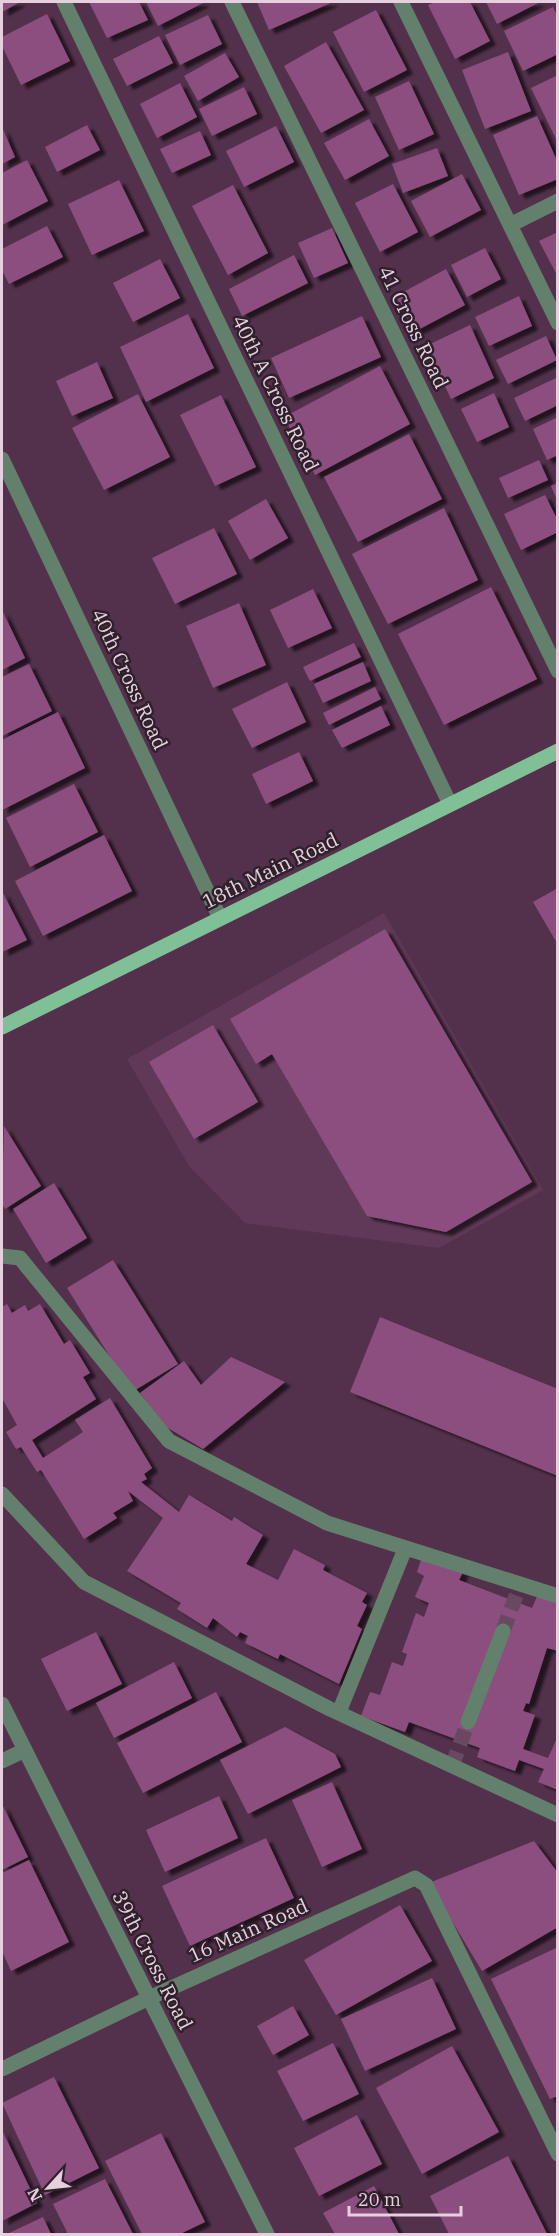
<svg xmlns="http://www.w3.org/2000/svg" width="559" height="2236" font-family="'IBM Plex Serif',serif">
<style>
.built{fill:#613958}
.building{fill:#8c4e7f;filter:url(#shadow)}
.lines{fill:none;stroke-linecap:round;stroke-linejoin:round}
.minor-tunnel{stroke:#694962;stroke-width:15;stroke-dasharray:15 8;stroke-linecap:butt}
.minor{stroke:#62806b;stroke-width:15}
.major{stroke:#80c096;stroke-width:15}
.labels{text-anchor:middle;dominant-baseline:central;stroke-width:5;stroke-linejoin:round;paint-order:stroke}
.street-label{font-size:20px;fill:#e6d0e0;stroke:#2f202c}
</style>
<defs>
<filter id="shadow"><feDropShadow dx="6" dy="4" stdDeviation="1.5" flood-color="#0009"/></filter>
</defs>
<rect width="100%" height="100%" fill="#53314c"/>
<path class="built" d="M384 913 543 1190 439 1248 245 1223 189 1166 127 1059Z"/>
<path class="building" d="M2 2H20L2 12Z
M89 2H139L148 20 107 38Z
M146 2H202L203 3 158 26Z
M257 2H333L269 30Z
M435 2H470L490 41 455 59 428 5Z
M486 2H540L497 24Z
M553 7 558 18V54L523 71 504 31Z
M376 10 407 70 364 92 333 32Z
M47 14 70 61 21 85 2 46V37Z
M208 15 222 44 180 65 165 35Z
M159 36 173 63 127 86 113 59Z
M326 42 364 110 321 133 284 66Z
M508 52 531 111 485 129 462 70Z
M225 53 239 77 198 101 184 76Z
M558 75V143L531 88Z
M409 81 434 134 399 150 375 97Z
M180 83 197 117 157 138 140 104Z
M244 87 257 114 212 136 199 109Z
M537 116 558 163V179L519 195 493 135Z
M369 119 389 156 345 180 324 143Z
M87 125 100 150 57 172 45 147Z
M276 126 294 162 244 187 226 151Z
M2 127 15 157 2 164Z
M200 131 211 155 172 173 160 149Z
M437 148 448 176 403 193 392 164Z
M27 160 48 201 2 225V173Z
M462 174 481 210 430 237 411 201Z
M119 180 144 231 92 255 68 204Z
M393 184 418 232 380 252 355 203Z
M233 185 268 253 228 275 192 206Z
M47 226 63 257 9 284 2 270V249Z
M332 228 348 263 314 278 298 243Z
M558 232V277L539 241Z
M485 248 501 279 467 297 451 265Z
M294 255 308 283 242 316 229 289Z
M160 259 180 298 133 322 113 283Z
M446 269 465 305 414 332 396 296Z
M519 296 532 326 489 346 475 317Z
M188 314 214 368 146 402 120 347Z
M362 316 381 357 289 398 271 358Z
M470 325 494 378 451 399 426 346Z
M546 336 557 360 508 384 496 360Z
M97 362 113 398 72 416 56 381Z
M380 366 410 424 315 475 284 417Z
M558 377V405L525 421 514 398Z
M494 393 509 427 477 442 461 409Z
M138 394 170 457 104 490 72 428Z
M221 395 256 467 215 486 180 415Z
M558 417V455L547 460 533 429Z
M409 434 442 499 358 542 324 477Z
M539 460 548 480 508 498 499 478Z
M558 483V502L551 486Z
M545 495 558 521V532L521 550 504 514Z
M266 499 288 538 250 560 228 521Z
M444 508 478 580 388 624 352 554Z
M214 528 237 574 175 604 152 558Z
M491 587 537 679 444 725 398 634Z
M313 589 332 628 288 648 270 610Z
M239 603 266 665 213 688 186 626Z
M2 610 25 658 2 670Z
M354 643 361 657 310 681 303 667Z
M363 662 371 681 323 703 314 684Z
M29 664 52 711 2 736V677Z
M287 682 306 722 252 748 232 709Z
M375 687 381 699 329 725 323 713Z
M381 706 390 725 342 748 332 730Z
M58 712 85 768 2 810V740Z
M299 752 313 781 266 804 252 774Z
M74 784 98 832 30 867 6 818Z
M104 835 132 891 43 936 15 881Z
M558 888V945L533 902Z
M2 891 27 940 2 952Z
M385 929 532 1182 446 1232 367 1216 272 1054 256 1064 230 1019Z
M213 1025 258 1102 194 1139 149 1062Z
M4 1126 41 1186 5 1209 2 1204Z
M54 1183 87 1238 46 1263 13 1209Z
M113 1260 178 1364 132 1392 67 1288Z
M7 1304 12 1313 25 1305 28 1311 40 1304 64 1344 70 1340 90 1373 83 1377 96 1399 32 1440 43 1458 83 1432 75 1420 110 1398 152 1468 144 1474 147 1479 141 1482 179 1512 189 1495 232 1521 234 1517 263 1535 246 1564 278 1580 294 1549 325 1565 323 1570 367 1593 362 1602 367 1605 357 1626 362 1629 339 1684 280 1654 278 1659 245 1643 248 1636 240 1632 237 1637 213 1618 207 1628 177 1609 181 1603 127 1571 163 1518 128 1491 133 1501 113 1513 117 1518 84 1539 41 1470 37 1472 21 1447 16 1449 6 1432 17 1425 2 1398V1307Z
M380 1317 558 1389V1476L350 1392Z
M231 1357 285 1382 203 1449 163 1425 140 1393 184 1361 201 1385Z
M422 1557 463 1572 459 1580 532 1608 538 1594 558 1600V1651L547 1648 529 1704 526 1703 523 1711 535 1715 523 1749 548 1758 558 1736V1790L538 1782 544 1769 519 1760 515 1771 477 1757 480 1748 409 1722 405 1732 361 1716 370 1692 380 1695 392 1662 403 1666 407 1654 402 1652 416 1613 424 1617 429 1603 415 1597 424 1576 417 1572Z
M96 1632 122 1684 67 1711 41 1659Z
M174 1662 192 1698 114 1738 96 1703Z
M216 1692 242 1742 143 1793 117 1743Z
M285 1727 335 1754 341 1767 248 1814 220 1760Z
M332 1782 362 1849 322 1867 292 1800Z
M219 1796 238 1838 165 1872 146 1830Z
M2 1804 28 1857 2 1870Z
M266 1838 294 1898 190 1946 162 1886Z
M534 1841 558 1873V1927L482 1971 429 1883Z
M29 1860 69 1942 11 1971 2 1951V1873Z
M400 1905 432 1961 336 2015 304 1960Z
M558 1947V2096L550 2099 491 1979Z
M432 1978 456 2029 365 2071 341 2019Z
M293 2006 309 2035 273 2055 257 2026Z
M333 2043 359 2094 303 2121 277 2071Z
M452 2046 499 2132 422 2174 376 2088Z
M54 2077 99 2168 45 2195 2 2103Z
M357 2115 382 2164 319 2196 294 2148Z
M2 2130 37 2203 2 2221Z
M161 2133 205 2222 180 2234H142L105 2161Z
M508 2156 547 2234H449L430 2196Z
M105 2179 133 2234H68L53 2204Z
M374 2186 399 2234H335L323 2213Z
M43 2217 51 2234H7Z"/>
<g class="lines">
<path class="minor-tunnel" d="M503 1631 520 1585
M452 1766 468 1722"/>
<path class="minor" d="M64 2 450 804
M232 2 558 671
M401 2 558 323
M510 225 558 201
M2 459 220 918
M2 1256 20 1258 169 1441 327 1523 558 1596
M2 1494 84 1582 330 1709 558 1815
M2 1704 267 2234
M339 1712 405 1549
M468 1722 503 1631
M2 1761 25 1750
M2 2069 149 1998 415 1878 426 1885 558 2154"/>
<path class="major" d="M2 1027 558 751"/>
</g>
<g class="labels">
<g class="street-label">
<text transform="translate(414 327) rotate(64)">41 Cross Road</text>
<text transform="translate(276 393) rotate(64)">40th A Cross Road</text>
<text transform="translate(130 679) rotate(65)">40th Cross Road</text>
<text transform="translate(270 870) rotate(-26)">18th Main Road</text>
<text transform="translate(248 1930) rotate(-24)">16 Main Road</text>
<text transform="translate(153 1960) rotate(63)">39th Cross Road</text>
</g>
</g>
<rect width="559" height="2236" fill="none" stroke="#e6d0e0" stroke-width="6"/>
<g transform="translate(48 2188) rotate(243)" stroke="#2f202c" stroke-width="4.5" paint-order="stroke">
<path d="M0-4.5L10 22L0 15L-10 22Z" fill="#e6d0e0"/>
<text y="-9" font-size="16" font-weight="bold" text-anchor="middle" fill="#e6d0e0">N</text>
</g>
<path d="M349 2206v9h112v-9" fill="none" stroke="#e6d0e0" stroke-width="3"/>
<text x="358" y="2206" font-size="18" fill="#e6d0e0" stroke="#2f202c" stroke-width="4.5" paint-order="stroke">20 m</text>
</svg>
